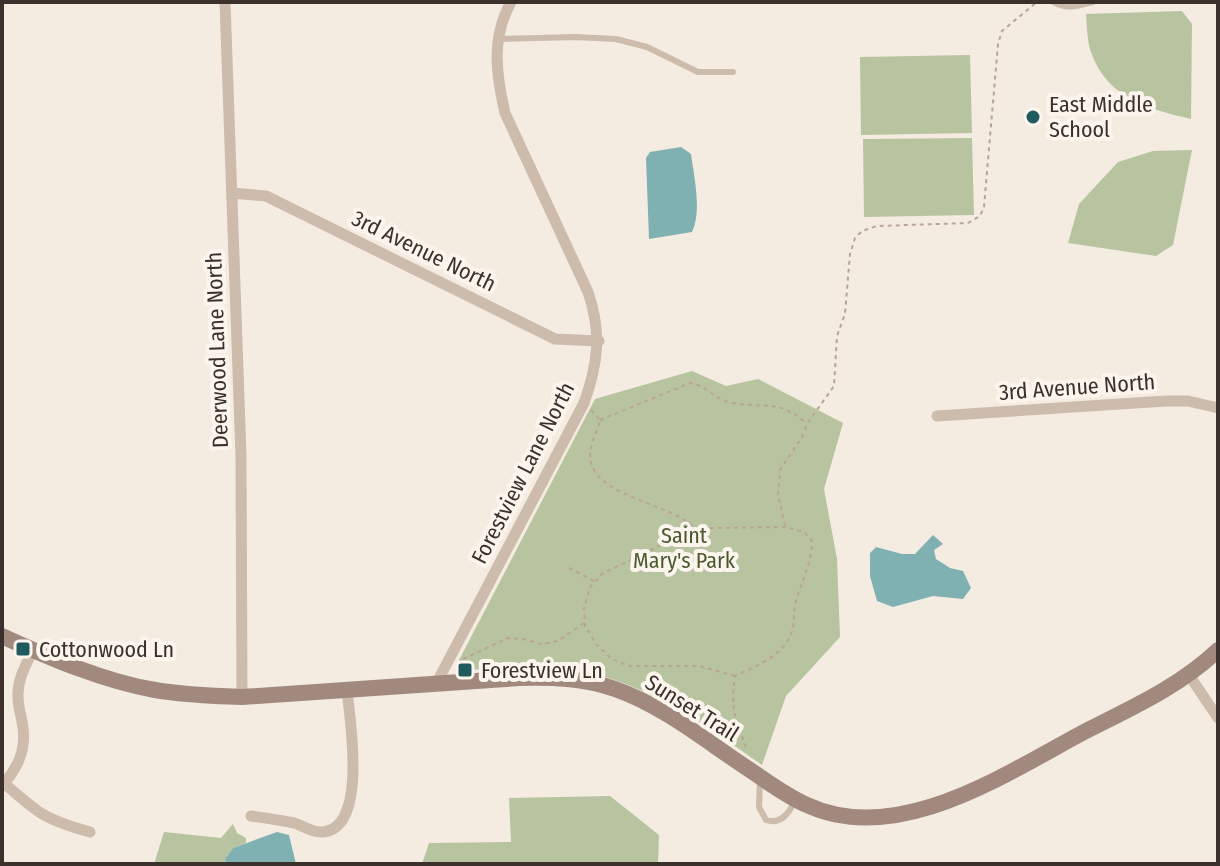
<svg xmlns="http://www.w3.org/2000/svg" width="1220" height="866" font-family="'Fira Sans Condensed',sans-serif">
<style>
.green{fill:#b8c4a0}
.water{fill:#7fb0b2}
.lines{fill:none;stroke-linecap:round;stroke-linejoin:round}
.path{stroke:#b9a596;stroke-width:2;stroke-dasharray:4 4;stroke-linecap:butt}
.lane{stroke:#cdbbac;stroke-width:6}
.street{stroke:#cdbbac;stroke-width:11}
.secondary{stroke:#a18a7d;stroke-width:16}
.poi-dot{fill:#1f5a5e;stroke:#fbf5ee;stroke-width:3}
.labels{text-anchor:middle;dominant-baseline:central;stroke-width:8;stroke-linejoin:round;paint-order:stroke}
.poi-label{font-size:22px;fill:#3b302b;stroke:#fbf5ee;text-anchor:start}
.street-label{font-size:22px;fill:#3b302b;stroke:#fbf5ee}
.park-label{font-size:22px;fill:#4a5a2e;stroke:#fbf5ee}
</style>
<rect width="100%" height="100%" fill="#f4ebe1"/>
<path class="green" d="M1182 11 1192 24 1191 119C1148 109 1107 98 1091 52 1087 41 1087 26 1086 14Z
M970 55 972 133 861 135 860 57Z
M972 138 974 215 864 217 863 139Z
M1192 150 1173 245 1156 256 1068 243 1079 204 1118 162 1153 151Z
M692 371 726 386 758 379 843 423 824 489 837 559 840 637 786 696 762 765C701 722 638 677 563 668 533 664 499 667 469 670L463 667 459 660 595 399Z
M610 796 659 835 658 864H422L429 843 511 842 509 798Z
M233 824 237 833 246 838V843L233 848 225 859 226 864H154L164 832 221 838Z"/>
<path class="water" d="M681 147 691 154C694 177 702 211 692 232L649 239 646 158 650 152Z
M933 535 943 544 934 550 936 559 950 568 963 571 971 588 963 599 933 596 893 607 877 601 870 576V553L876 547 902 554H915Z
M277 832 289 835 296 864H226L225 859 233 848Z"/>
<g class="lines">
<path class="path" d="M591 410 600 420C597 434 587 448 591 463 601 498 673 504 696 529
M600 420 690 383C706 385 714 399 729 402 763 410 777 397 807 424
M785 526 778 495 780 470 802 437 807 424 834 386 837 336 845 314 850 254 855 238 862 231 877 226 968 223 980 216 984 207 998 44 1002 31 1037 2
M569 568 594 581
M463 659 508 638 523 639 541 644 558 641 584 623
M735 676 699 666H629L612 659 596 644 585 626 584 608 590 587 602 574 679 536 706 528 785 527 804 532 812 541C812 562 802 580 796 601 793 610 795 622 792 631 784 656 756 666 735 676 730 713 736 717 747 751"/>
<path class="lane" d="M1053 2C1067 10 1078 6 1093 2
M499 39 575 37 616 39 647 47 698 72H733
M760 779 759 807 766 820C781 825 790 812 795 800"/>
<path class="street" d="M225 2 241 456 242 697
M232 193 266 196 555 339 599 341
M937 416 1166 401H1188L1218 408
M1189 675 1218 718
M436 684 584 403C598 364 602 333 588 292L505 113C496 74 491 38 511 2
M4 783C38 813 45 820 90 832
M2 785C17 770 26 750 23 728 22 718 18 708 18 697 17 680 26 665 33 650
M251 816C265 818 280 820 294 823 304 826 312 833 323 832 368 828 350 720 347 690"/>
<path class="secondary" d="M2 636C50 658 103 681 155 690 184 695 213 696 242 697L519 678C551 677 584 678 615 689 664 706 707 742 750 770 768 782 786 796 807 805 898 847 1005 774 1084 732 1131 708 1179 687 1218 650"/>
</g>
<g class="poi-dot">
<circle cx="1033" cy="117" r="8"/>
<rect x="15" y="641" width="16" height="16" rx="4"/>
<rect x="457" y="662" width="16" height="16" rx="4"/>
</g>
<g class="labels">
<g class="poi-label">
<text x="1049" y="104">East Middle<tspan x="1049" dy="25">School</tspan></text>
<text x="39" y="649">Cottonwood Ln</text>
<text x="481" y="670">Forestview Ln</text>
</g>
<g class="street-label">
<text transform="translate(424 251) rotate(26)">3rd Avenue North</text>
<text transform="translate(217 350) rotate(-92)">Deerwood Lane North</text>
<text transform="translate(1077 387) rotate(-4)">3rd Avenue North</text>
<text transform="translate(523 473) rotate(-63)">Forestview Lane North</text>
<text transform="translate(692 708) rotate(32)">Sunset Trail</text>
</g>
<g class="park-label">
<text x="684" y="535">Saint<tspan x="684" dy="25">Mary's Park</tspan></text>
</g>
</g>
<rect width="1220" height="866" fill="none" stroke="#3b302b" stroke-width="8"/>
</svg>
